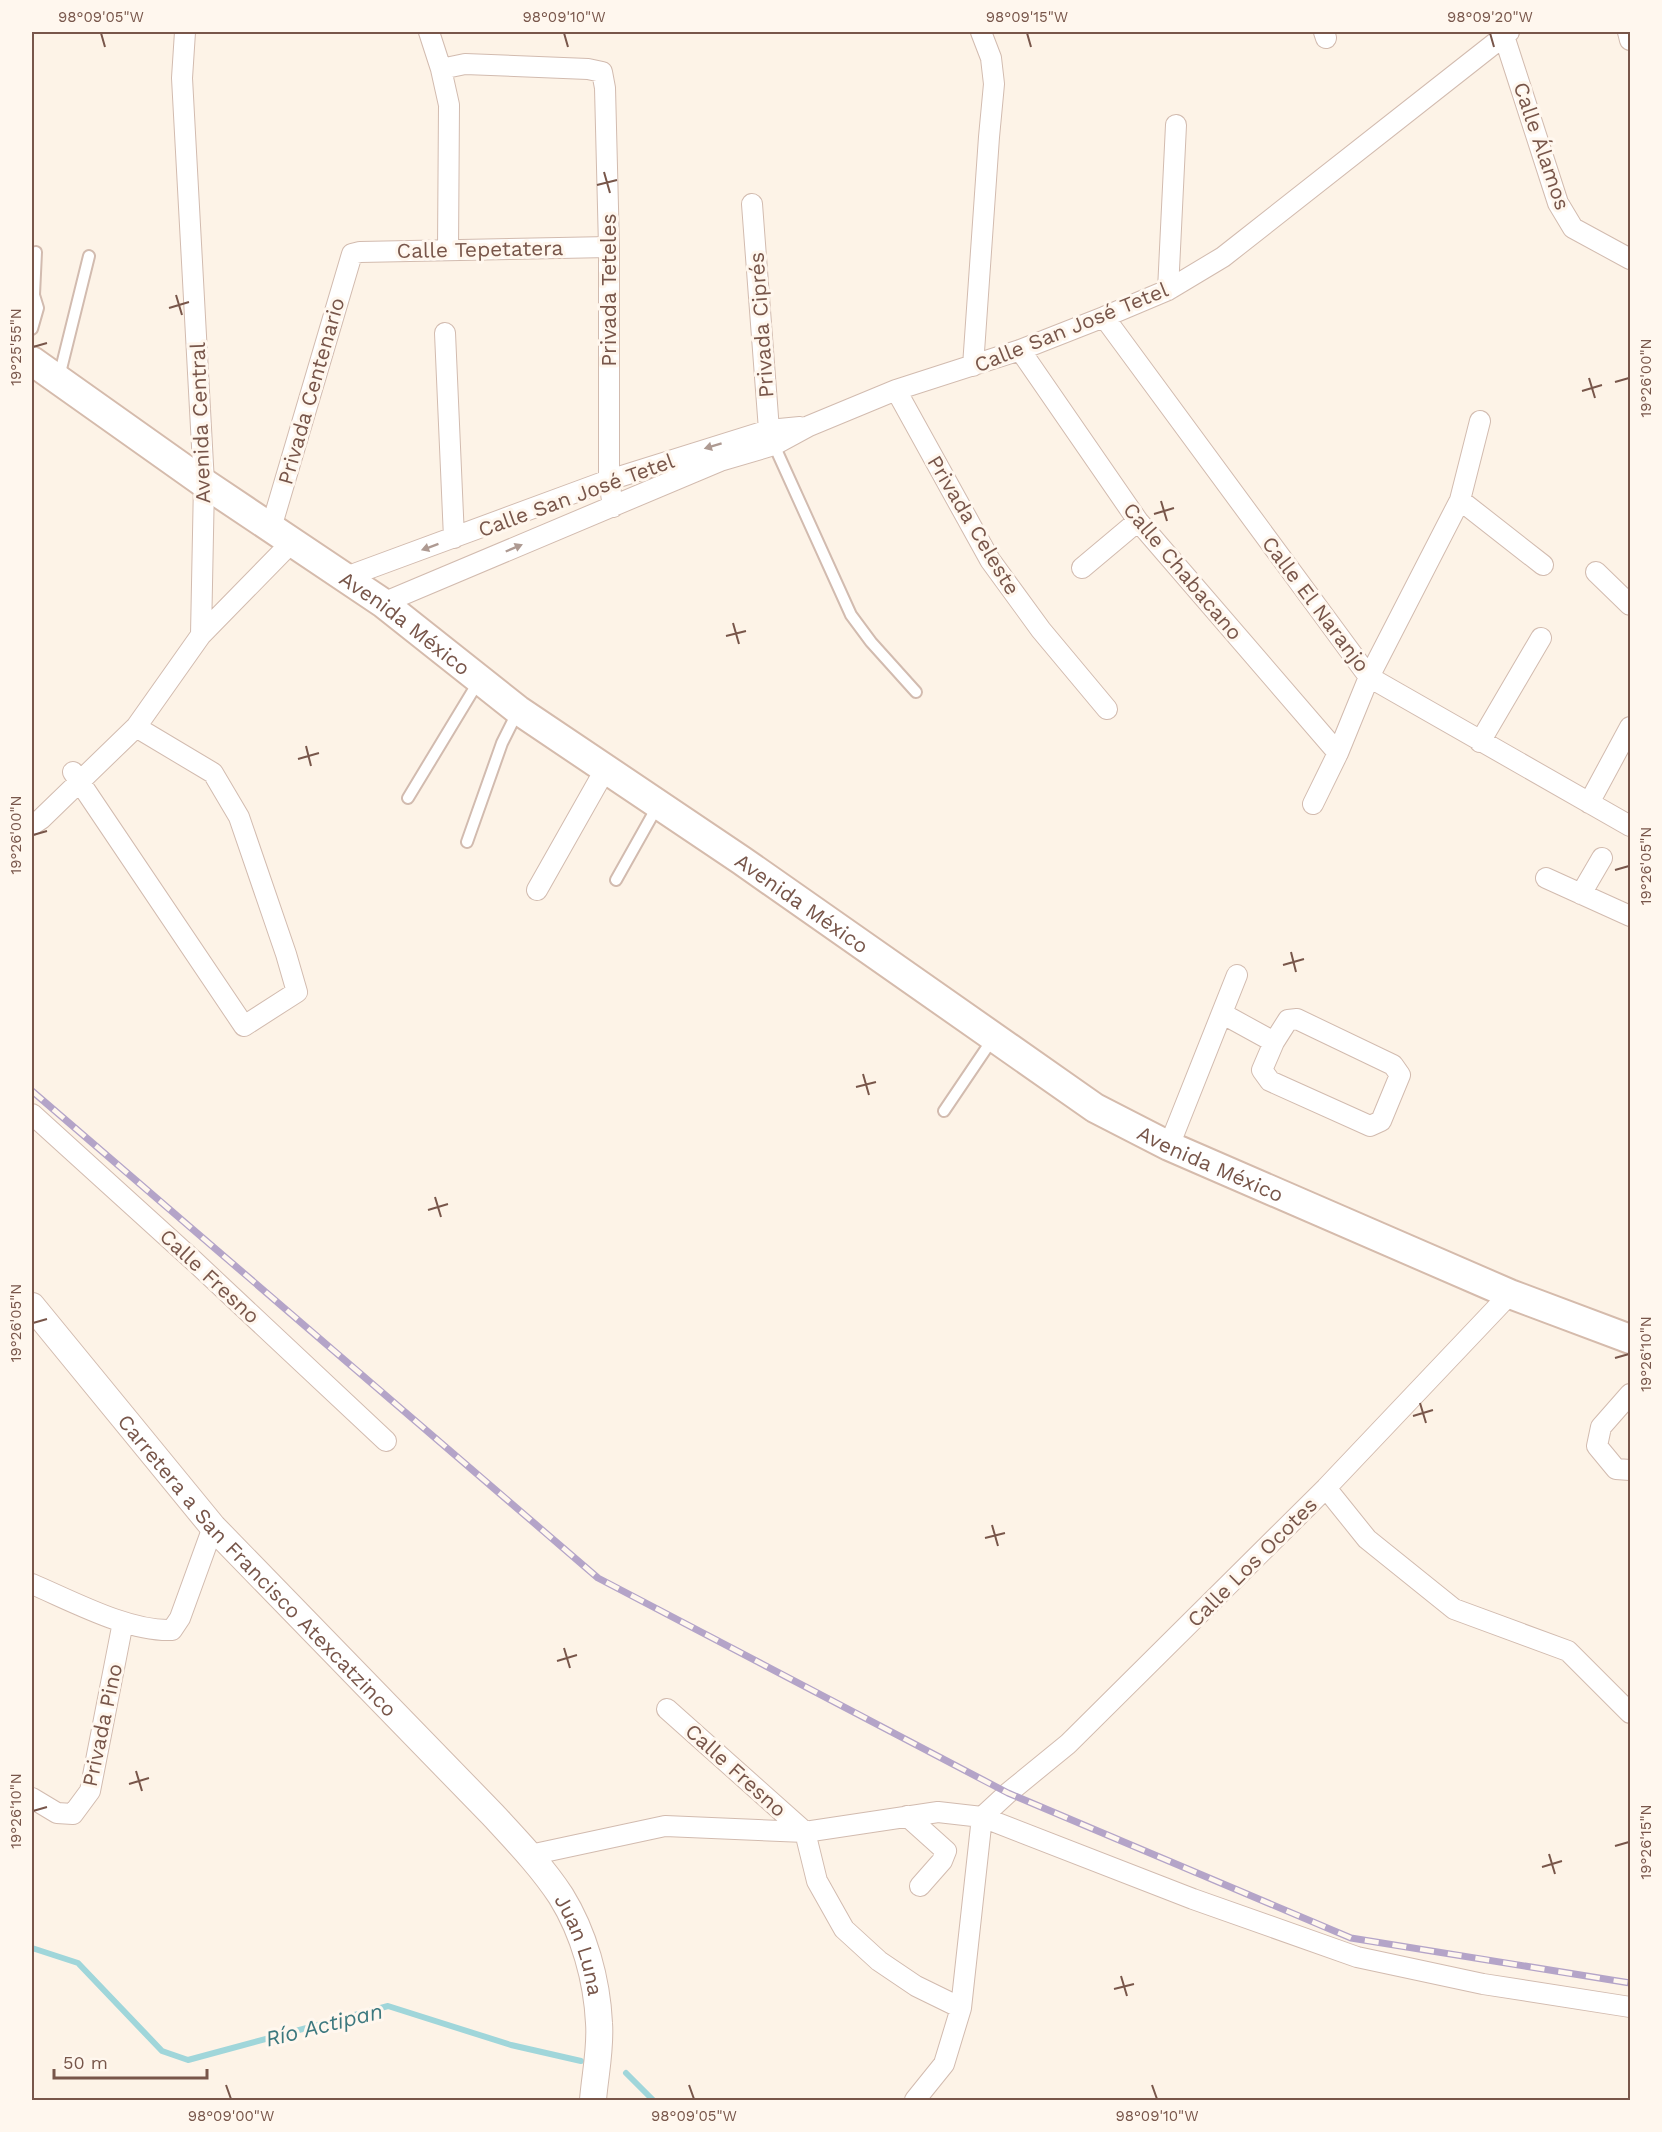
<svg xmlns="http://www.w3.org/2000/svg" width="1662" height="2132" font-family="'Work Sans',sans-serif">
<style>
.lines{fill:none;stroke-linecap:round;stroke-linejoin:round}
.stream{stroke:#a0d6da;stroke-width:6}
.service-casing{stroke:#d2bbaf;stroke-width:14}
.minor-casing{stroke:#d2bbaf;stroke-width:22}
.tertiary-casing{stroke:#d2bbaf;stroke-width:28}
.secondary-casing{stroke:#d5bbac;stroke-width:32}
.service{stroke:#fff;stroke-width:10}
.minor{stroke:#fff;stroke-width:20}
.tertiary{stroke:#fff;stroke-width:26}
.secondary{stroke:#fff;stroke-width:28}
.rail-casing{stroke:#b4a4c8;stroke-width:7}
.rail{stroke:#fff7ee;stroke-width:4.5;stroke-dasharray:14;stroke-linecap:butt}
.oneway{fill:#ae9a92}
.ticks{fill:none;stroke:#78564a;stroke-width:2}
.labels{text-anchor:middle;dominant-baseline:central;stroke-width:6;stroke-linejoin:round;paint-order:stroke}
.street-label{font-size:21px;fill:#78564a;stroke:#fff7ee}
.water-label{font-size:22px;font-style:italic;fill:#3c787e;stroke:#fff7ee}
.neatline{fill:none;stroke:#78564a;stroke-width:2}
.ticks-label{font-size:15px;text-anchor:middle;fill:#78564a}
</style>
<rect width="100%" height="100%" fill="#fdf3e7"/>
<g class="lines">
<path class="stream" d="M32 1948 78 1963 162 2051 188 2060 388 2006 511 2045 581 2061
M626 2073 653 2100"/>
<g class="service-casing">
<path id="service" d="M32 329 38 308 34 295 36 252
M59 377 89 256
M774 445 851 615 871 642 916 692
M408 798 480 679
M467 842 502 743 518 711
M616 880 657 807
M944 1111 994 1037"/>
</g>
<g class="minor-casing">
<path id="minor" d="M429 32 441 69 449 105 448 249
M1324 32 1326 38
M1628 32 1630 40
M1504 36 1558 203 1573 228 1630 259
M441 69 465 64 588 69 602 72 605 88 609 247V480L613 507
M752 204 769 430 773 440
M1168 290 1176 125
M1104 317 1369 677 1630 826
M445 333 454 538
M1020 350 1138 521 1338 753
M973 366 989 137 994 84 991 58 981 32
M896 390 990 560 1041 630 1107 709
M1460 500 1543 565
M271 528 352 254 360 252 609 247
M1082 568 1138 521
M1596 572 1630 605
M346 577 609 480 769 430 800 427
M383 603 720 461 774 445 809 426 896 390 1020 350 1104 317 1168 290 1223 257 1509 32
M201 635 292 542
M1480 742 1541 638
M73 772 244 1026 297 992 286 954 239 817 213 773 136 727
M1589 803 1630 727
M1313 804 1338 753 1369 677 1460 500 1480 421
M32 825 41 819 136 727 201 635 204 483 182 78 185 32
M1546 878 1630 916
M537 890 606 768
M1581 894 1602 858
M1223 1014 1274 1042
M1297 1019 1393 1065 1400 1075 1381 1121 1370 1126 1270 1081 1262 1070 1274 1042 1288 1020Z
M32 1114 194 1261 386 1441
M1169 1146 1237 975
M1630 1394 1601 1427 1597 1446 1616 1469 1630 1470
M1326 1488 1367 1539 1454 1609 1568 1651 1630 1713
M32 1584C72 1601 129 1632 172 1630L180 1618 213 1527
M667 1709 805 1832
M32 1798 57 1813 73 1814 90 1791 123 1622
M907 1816 946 1851 942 1861 920 1886
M982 1817 1008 1793 1068 1744 1326 1488 1510 1294
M805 1832 817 1881 844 1929 879 1961 916 1986 961 2008
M530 1855 665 1826 805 1832 938 1812 982 1817 1193 1899 1357 1957 1483 1984 1630 2007
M915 2100 944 2064 961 2008 982 1817"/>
</g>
<g class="tertiary-casing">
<g id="tertiary">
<path id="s1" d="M32 1306 213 1527 493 1815C517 1841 542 1867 561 1896 584 1933 597 1980 599 2023 601 2048 595 2075 593 2100"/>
</g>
</g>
<g class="secondary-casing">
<g id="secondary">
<path id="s2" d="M32 361 204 483 383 603 518 710 741 860 1095 1108 1169 1146 1510 1294 1630 1339"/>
</g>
</g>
<use href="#service" class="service"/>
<use href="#minor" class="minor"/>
<use href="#tertiary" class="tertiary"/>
<use href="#secondary" class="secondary"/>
<g class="rail-casing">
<path id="rail" d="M32 1091 598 1578 1008 1793 1351 1938 1630 1983"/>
</g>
<use href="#rail" class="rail"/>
</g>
<defs><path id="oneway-solid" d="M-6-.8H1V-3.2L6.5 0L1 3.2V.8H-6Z" transform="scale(1.5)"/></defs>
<g class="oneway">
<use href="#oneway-solid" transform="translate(713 446) rotate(163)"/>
<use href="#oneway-solid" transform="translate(430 547) rotate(160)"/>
<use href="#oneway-solid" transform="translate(514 548) rotate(-23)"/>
</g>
<path class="ticks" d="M101 33 105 47M564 33 568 47M1027 33 1031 47M1490 33 1494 47M604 172 610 193M597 185 617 180M176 295 182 315M169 308 189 302M33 347 47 343M1589 378 1595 398M1615 382 1629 378M1582 391 1602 385M1161 501 1167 521M1154 514 1174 508M733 623 739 644M726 636 746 631M306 746 311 766M298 759 319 753M33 835 47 831M1615 870 1629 866M1291 952 1296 972M1283 965 1304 959M863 1074 869 1095M856 1087 876 1082M435 1197 441 1217M428 1210 448 1204M33 1323 47 1319M1615 1358 1629 1354M1420 1403 1426 1423M1413 1416 1433 1410M992 1525 998 1546M985 1538 1005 1533M564 1648 570 1668M557 1661 577 1655M136 1771 142 1791M129 1784 149 1778M33 1811 47 1807M1615 1846 1629 1842M1549 1854 1555 1874M1542 1867 1562 1861M1121 1976 1127 1996M1114 1989 1134 1984M226 2085 231 2099M689 2085 694 2099M1152 2085 1157 2099"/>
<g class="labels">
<g class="street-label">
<text transform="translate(1542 146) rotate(71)">Calle Álamos</text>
<text transform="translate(480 249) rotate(-1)">Calle Tepetatera</text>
<text transform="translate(608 290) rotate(-90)">Privada Teteles</text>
<text transform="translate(761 325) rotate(-94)">Privada Ciprés</text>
<text transform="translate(1071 327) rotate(-22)">Calle San José Tetel</text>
<text transform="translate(311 391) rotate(-74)">Privada Centenario</text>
<text transform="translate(200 423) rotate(-92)">Avenida Central</text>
<text transform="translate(576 495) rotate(-20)">Calle San José Tetel</text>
<text transform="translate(974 525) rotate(59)">Privada Celeste</text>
<text transform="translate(1183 571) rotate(50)">Calle Chabacano</text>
<text transform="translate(1316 604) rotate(53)">Calle El Naranjo</text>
<text stroke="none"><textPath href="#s2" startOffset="456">Avenida México</textPath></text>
<text stroke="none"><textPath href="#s2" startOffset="942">Avenida México</textPath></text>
<text stroke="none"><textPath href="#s2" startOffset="1428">Avenida México</textPath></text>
<text transform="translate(210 1276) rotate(43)">Calle Fresno</text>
<text transform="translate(1252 1562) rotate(-45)">Calle Los Ocotes</text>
<text stroke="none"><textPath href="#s1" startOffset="344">Carretera a San Francisco Atexcatzinco</textPath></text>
<text transform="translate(102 1725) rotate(-78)">Privada Pino</text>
<text transform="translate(736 1770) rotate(42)">Calle Fresno</text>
<text stroke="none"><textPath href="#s1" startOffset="846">Juan Luna</textPath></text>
</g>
<g class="water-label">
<text transform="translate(324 2025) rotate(-14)">Río Actipan</text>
</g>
</g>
<rect width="1662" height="2132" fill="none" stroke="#fff7ee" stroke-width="66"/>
<path d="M54 2069v9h153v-9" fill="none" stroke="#78564a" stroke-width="3"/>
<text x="63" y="2069" font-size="18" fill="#78564a" stroke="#fff7ee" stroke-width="4.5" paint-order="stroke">50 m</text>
<rect x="33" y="33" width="1596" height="2066" class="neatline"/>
<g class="ticks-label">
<text x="101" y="22">98°09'05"W</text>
<text x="564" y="22">98°09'10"W</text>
<text x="1027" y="22">98°09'15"W</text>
<text x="1490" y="22">98°09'20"W</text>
<text transform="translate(16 347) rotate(-90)" y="5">19°25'55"N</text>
<text transform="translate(1646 378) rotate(-90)" y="5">19°26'00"N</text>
<text transform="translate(16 835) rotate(-90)" y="5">19°26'00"N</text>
<text transform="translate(1646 866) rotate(-90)" y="5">19°26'05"N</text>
<text transform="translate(16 1323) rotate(-90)" y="5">19°26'05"N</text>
<text transform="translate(1646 1354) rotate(-90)" y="5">19°26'10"N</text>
<text transform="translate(16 1811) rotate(-90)" y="5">19°26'10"N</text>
<text transform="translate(1646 1842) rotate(-90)" y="5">19°26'15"N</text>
<text x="231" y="2121">98°09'00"W</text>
<text x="694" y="2121">98°09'05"W</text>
<text x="1157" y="2121">98°09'10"W</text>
</g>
</svg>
